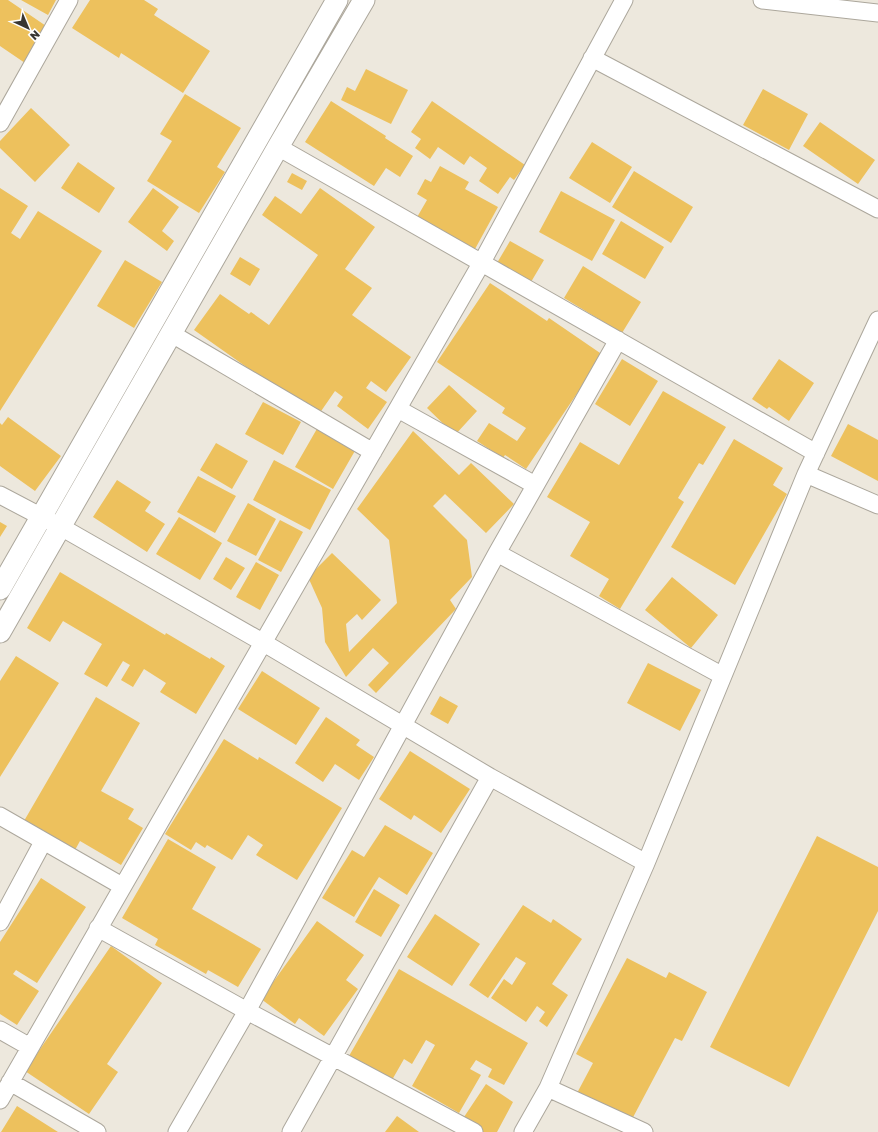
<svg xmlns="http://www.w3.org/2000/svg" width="878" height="1132" font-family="'Golos Text',sans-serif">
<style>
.building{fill:#edc15d}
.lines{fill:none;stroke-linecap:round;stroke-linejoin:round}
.minor-casing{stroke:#aca79c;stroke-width:19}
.tertiary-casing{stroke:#aca79c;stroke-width:23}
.minor{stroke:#fff;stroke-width:17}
.tertiary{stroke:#fff;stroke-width:21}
</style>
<rect width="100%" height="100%" fill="#ede8dd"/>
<path class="building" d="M0 0H8L49 28 25 63 0 46Z
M21 0H56L48 15Z
M90 0H144L158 9 154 15 210 51 183 93 121 53 119 58 72 28Z
M366 69 408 90 391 124 341 100 347 87 355 91Z
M763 89 808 114 789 150 743 125Z
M185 94 241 128 217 167 225 172 199 213 147 181 172 141 160 134Z
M331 101 386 136 385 138 413 156 400 177 386 168 374 186 305 142Z
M432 101 525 165 514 180 510 177 498 194 479 181 487 168 470 156 464 165 438 147 430 159 415 148 421 139 411 132Z
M31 108 70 145 35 182 0 148V141Z
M820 122 875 160 858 184 803 146Z
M592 142 632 167 610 203 569 178Z
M78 162 115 188 99 213 61 188Z
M440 166 469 182 465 189 498 207 475 249 435 227 416 219 427 200 417 194 425 179 431 182Z
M634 171 693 207 671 243 612 207Z
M292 173 307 181 302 190 287 182Z
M0 188 28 206 11 233 20 239 38 211 102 251 0 411Z
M153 188 179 207 162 231 174 241 167 251 128 222Z
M320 188 375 227 345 269 372 288 352 315 411 357 386 392 371 381 366 388 387 402 368 429 337 406 343 397 335 391 317 417 194 330 220 294 249 314 251 312 269 325 318 255 262 215 275 196 301 214Z
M561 191 615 220 592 261 539 232Z
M621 221 664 247 645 279 602 254Z
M510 241 544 260 531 282 497 263Z
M240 257 260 269 250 286 230 274Z
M125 260 162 282 134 328 97 306Z
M583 266 641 302 622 333 564 298Z
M490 283 547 321 549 318 603 355 526 469 505 455 503 458 477 441 489 423 517 441 526 428 502 413 505 408 437 362Z
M622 359 658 381 630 426 595 404Z
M779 359 814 383 789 421 769 407 767 409 752 399Z
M449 385 477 411 455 435 427 408Z
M663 391 726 427 703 465 699 463 678 498 684 502 620 609 599 596 609 579 570 556 590 522 547 497 580 442 619 465Z
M263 402 301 422 283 455 245 434Z
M8 417 61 456 35 491 0 466V423L2 425Z
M848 424 878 440V481L831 456Z
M318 427 356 449 333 489 295 467Z
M413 431 459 475 471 463 514 504 486 533 445 494 433 506 467 540 472 577 450 600 456 609 376 693 368 685 389 663 373 648 346 677 325 642 322 608 308 577 332 553 381 600 362 620 357 614 346 624 349 652 397 603 389 540 357 509Z
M734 439 783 468 773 485 787 494 735 585 671 547Z
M216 443 248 461 232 489 200 470Z
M274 460 331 490 310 530 253 500Z
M198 476 236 496 215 533 177 512Z
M117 480 151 502 145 511 165 524 147 552 93 517Z
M248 503 276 519 256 556 227 541Z
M179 517 222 543 200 580 156 554Z
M280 520 303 532 281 572 258 560Z
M0 522 7 526 0 537Z
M226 557 245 568 231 590 213 579Z
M256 562 279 575 260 610 236 597Z
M60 572 165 635 166 633 210 659 211 657 225 666 196 714 160 692 166 683 144 669 133 687 121 680 130 665 123 661 107 687 84 674 102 644 63 621 50 642 27 628Z
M672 577 718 615 691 648 645 610Z
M16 656 59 683 0 777V681Z
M648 663 701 690 680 731 627 703Z
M262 671 320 708 296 745 238 709Z
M440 696 458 706 448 724 430 714Z
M96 697 140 723 101 791 134 809 128 819 143 828 121 865 80 841 75 850 24 821Z
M326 717 360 740 356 745 374 757 359 780 335 764 323 782 295 763Z
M224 739 258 760 259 757 342 808 297 880 256 855 263 845 248 835 232 860 207 845 205 848 196 842 191 850 165 834Z
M410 751 470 789 441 833 414 815 411 820 379 799Z
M385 825 433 853 407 895 379 877 354 917 322 898 352 850 364 857Z
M817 836 878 867V911L789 1087 710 1047Z
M168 839 216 867 192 909 261 949 238 987 208 970 206 974 155 945 158 939 122 918Z
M41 878 86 907 37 983 16 970 13 974 39 991 17 1025 0 1014V942Z
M374 889 400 905 381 937 355 922Z
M523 905 551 923 553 919 582 939 552 984 568 995 547 1027 539 1021 545 1012 537 1006 526 1022 491 998 504 979 512 985 526 963 516 957 488 998 469 985Z
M435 914 480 944 452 986 407 957Z
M317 921 364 955 346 980 358 989 324 1036 299 1018 295 1024 261 999Z
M111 946 162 983 107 1064 118 1072 89 1114 25 1071Z
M627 958 666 978 669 972 707 992 682 1041 675 1038 630 1123 576 1095 593 1063 576 1054Z
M399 969 528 1043 504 1085 488 1077 492 1069 476 1060 470 1069 481 1075 459 1113 412 1086 435 1045 426 1040 412 1064 404 1059 392 1080 349 1056Z
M486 1084 513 1102 497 1132H473L460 1123Z
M17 1106 58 1132H1Z
M397 1116 419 1132H385Z"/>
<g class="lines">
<g class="minor-casing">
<path id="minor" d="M762 0 878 13
M592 58 878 209
M0 123 69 0
M278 147 816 453
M172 334 373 452
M398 409 535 485
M806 474 878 505
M0 495 61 527 264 643 490 777 646 863
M497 553 723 676
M0 816 122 886
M0 922 43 842
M98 928 247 1011 474 1132
M0 1030 30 1047
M10 1082 97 1132
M548 1088 644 1132
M0 1100 482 262 624 0
M177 1132 247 1011 497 553 618 340
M291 1132 490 777
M523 1132 548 1088 646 863 806 474 878 320"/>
</g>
<g class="tertiary-casing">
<path id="tertiary" d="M0 589 337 0
M0 632 278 147 364 0"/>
</g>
<use href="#minor" class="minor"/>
<use href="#tertiary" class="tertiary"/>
</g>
<g transform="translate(28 28) rotate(136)" stroke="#ffffff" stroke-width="3" paint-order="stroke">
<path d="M0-3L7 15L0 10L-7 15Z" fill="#383632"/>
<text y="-6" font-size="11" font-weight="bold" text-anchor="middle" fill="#383632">N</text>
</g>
</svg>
